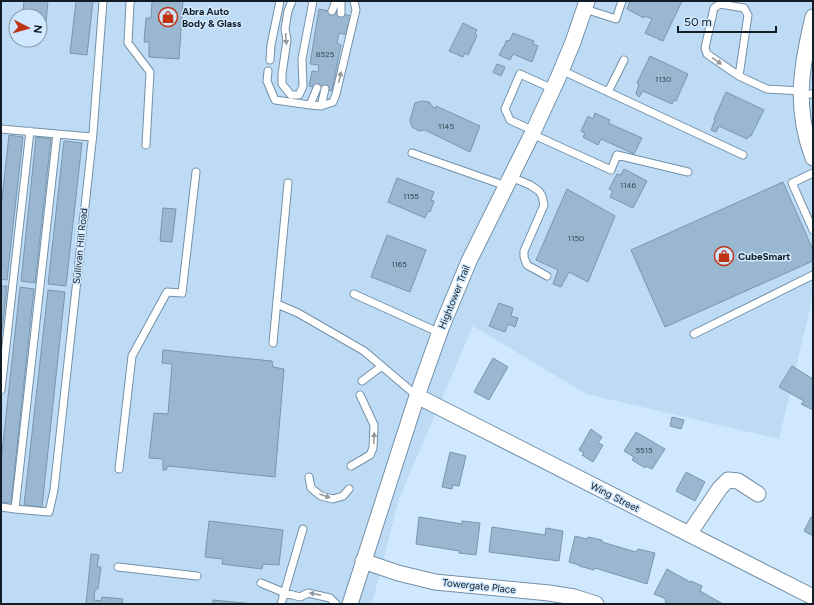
<svg xmlns="http://www.w3.org/2000/svg" width="814" height="605" font-family="Figtree,sans-serif">
<style>
.built{fill:#bddbf4;fill-rule:evenodd}
.building{fill:#99b7d0;stroke:#7996af}
.lines{fill:none;stroke-linecap:round;stroke-linejoin:round}
.service-casing{stroke:#7390a8;stroke-width:9}
.minor-casing{stroke:#7390a8;stroke-width:17}
.service{stroke:#fff;stroke-width:7}
.minor{stroke:#fff;stroke-width:15}
.oneway{fill:#94999d}
.labels{text-anchor:middle;dominant-baseline:central;stroke-width:3;stroke-linejoin:round;paint-order:stroke}
.number-label{font-size:8px;fill:#334350}
.poi-label{font-size:10px;font-weight:bold;fill:#111c25;stroke:#d0e8fe;text-anchor:start}
.street-label{font-size:10px;fill:#111c25;stroke:#d0e8fe}
</style>
<rect width="100%" height="100%" fill="#d0e8fe"/>
<path class="built" d="M1 1H813V296L779 439 586 394 473 326 399 499 372 604H3L1 602ZM16 16H40V40H16Z"/>
<path class="building" d="M24 1H48L46 22H45L43 39H40V16H23H26V14L23 13Z
M76 1H93L87 55 70 53Z
M152 1H183L179 59 149 57V42H144L146 18H151Z
M630 1H682L663 41 645 33 652 19 645 16 644 18 627 9Z
M319 9 352 16 348 35 339 33 337 43 341 45 332 91 309 86 312 71 318 72 319 65 310 64Z
M463 23 477 30 475 33 477 36 468 55 465 53 463 57 449 51Z
M513 33 534 41 533 44 538 46 532 62 513 54 510 60 499 55 503 47H504L506 41 510 40Z
M650 56 688 74 676 101 674 100 672 104 643 91 639 97 636 94 639 84 637 83Z
M497 64 505 67 501 76 493 72Z
M726 92 764 110 751 136H749L747 139 719 126 716 132 711 130 715 120 714 119Z
M422 101 429 102 435 109 436 106 480 126 470 152 425 130 419 131 412 127 410 120 415 103Z
M595 113 610 120 608 123 642 138 634 154 601 139 598 145 583 137 585 133 581 131 588 116 593 119Z
M9 135 23 137 7 280 1 279V208Z
M36 137 51 139 35 283 21 281Z
M64 141 82 143 66 286 48 284Z
M624 169 647 181 633 208 610 197 613 191 609 189 617 174 621 175Z
M397 178 434 192 431 200 434 201 430 212 428 211 425 218 388 202Z
M783 182 813 250V261L665 327 631 250Z
M567 189 615 216 588 282 569 272 561 287 553 284 558 270 536 260Z
M163 208 176 209 172 242 160 241Z
M387 235 426 250 410 292 371 277Z
M1 286H7L1 340Z
M20 287 34 289 11 503 1 502V462Z
M48 290 65 292 42 507 24 505Z
M499 303 513 308 511 316 518 318 515 327 508 324 505 332 489 326Z
M163 350 272 361 273 367 284 369 275 477 168 466 166 470H163V459L149 458 154 413 168 414 172 364 162 363Z
M493 358 508 367 489 400 474 392Z
M792 366 813 379V410L801 404 804 401 779 387Z
M672 417 684 420 681 429 670 426Z
M591 429 602 437 598 443 603 445 593 462 582 455 584 453 579 450Z
M636 432 665 449 652 469 646 466 645 468 632 460 634 457 624 451Z
M450 452 466 456 459 486 453 485 452 489 442 487Z
M686 472 705 482 695 501 676 491Z
M419 517 462 524V521L480 523 476 555 459 553V551L416 544Z
M811 517 813 518V536L804 531Z
M209 521 283 530 279 565 263 564 262 569 222 564 223 559 205 557Z
M492 527 545 535 546 528 563 531 559 561 489 552Z
M575 536 587 539 588 537 602 540V542L636 552 638 549 655 553 647 584 595 568 594 570 579 566V565L569 562Z
M91 554 99 555 97 567H101L98 589H95L94 600 101 601 102 597 123 599 122 603 129 604H86Z
M667 569 690 582 691 581 702 586 700 591 723 604H669L665 602 666 599 654 594Z
M213 600 254 604H213Z"/>
<g class="lines">
<g class="service-casing">
<path id="service" d="M131 1 130 3 128 43 150 72 146 145
M292 1 288 11 285 29 287 40 282 74V84L291 95H299L303 86 302 59 313 1
M341 1V13
M585 9 616 19 622 1
M332 11 336 1
M270 60 271 45 280 1
M561 70 743 155
M268 71 267 81 275 100 310 105 317 88
M739 76 748 15 744 8 720 4 714 8 705 48 707 54 739 76 767 89 800 91
M608 92 624 60
M801 94H813
M310 105 321 106 325 89
M321 106 333 102 336 94 356 10 354 1
M1 129 57 134
M534 131 510 120 505 109 520 74 553 89
M532 134 611 170 617 155 688 172
M92 137 57 134 15 509 49 512 54 490 93 133 103 1
M412 153 506 186
M813 173 792 183 813 230
M511 177 530 185 539 191 542 196 544 205 524 251V257L527 265 547 276
M354 294 440 333
M277 304 298 313 364 351 417 396
M694 334 813 275
M273 343 288 183
M362 381 382 366
M1 390 30 131
M351 466 370 455 373 448 374 425 360 395
M119 469 132 356 167 292 182 293 196 172
M309 477 311 488 321 496 333 499 343 496 349 489
M1 507 15 509
M118 567 197 576
M261 583 285 593 300 597 308 593 330 598 336 604
M281 604 303 529"/>
</g>
<g class="minor-casing">
<path id="minor" d="M813 17C801 67 794 108 813 158
M417 396 813 597
M689 534 720 488 728 480 738 481 758 494
M363 561 398 573 435 582 549 593 574 597 596 604
M350 604 417 396 442 326 469 261 532 134 558 78 573 42 587 1"/>
</g>
<use href="#service" class="service"/>
<use href="#minor" class="minor"/>
</g>
<defs><path id="oneway-solid" d="M-6-.8H1V-3.2L6.5 0L1 3.2V.8H-6Z"/></defs>
<g class="oneway">
<use href="#oneway-solid" transform="translate(286 39) rotate(86)"/>
<use href="#oneway-solid" transform="translate(717 61) rotate(35)"/>
<use href="#oneway-solid" transform="translate(340 77) rotate(-77)"/>
<use href="#oneway-solid" transform="translate(374 438) rotate(-88)"/>
<use href="#oneway-solid" transform="translate(325 496) rotate(19)"/>
<use href="#oneway-solid" transform="translate(315 594) rotate(-169)"/>
</g>
<defs>
<g id="shop-ring" transform="scale(1)"><circle r="9.5" fill="#d0e8fe" stroke="#be3414" stroke-width="1.5"/><path d="M-5-2.5h2.3a2.7 3.5 0 0 1 5.4 0H5L5.5 6h-11ZM-1.5-2.5h3a1.5 2.3 0 0 0-3 0Z" fill="#be3414"/></g>
</defs>
<g fill-rule="evenodd">
<use href="#shop-ring" x="168" y="17"/>
<use href="#shop-ring" x="724" y="256"/>
</g>
<g class="labels">
<g class="number-label">
<text x="325" y="54">8525</text>
<text x="663" y="79">1130</text>
<text x="446" y="126">1145</text>
<text x="628" y="185">1146</text>
<text x="411" y="196">1155</text>
<text x="576" y="238">1150</text>
<text x="399" y="264">1165</text>
<text x="644" y="450">5515</text>
</g>
<g class="poi-label">
<text x="182" y="11">Abra Auto<tspan x="182" dy="12">Body &amp; Glass</tspan></text>
<text x="738" y="256">CubeSmart</text>
</g>
<g class="street-label">
<text transform="translate(80 246) rotate(-84)">Sullivan Hill Road</text>
<text transform="translate(454 297) rotate(-68)">Hightower Trail</text>
<text transform="translate(615 497) rotate(27)">Wing Street</text>
<text transform="translate(479 586) rotate(6)">Towergate Place</text>
</g>
</g>
<rect width="814" height="605" fill="none" stroke="#111c25" stroke-width="4"/>
<g transform="translate(28 28) rotate(96)"><circle r="19" fill="#d0e8fe" stroke="#8496a7"/>
<path d="M0-3L7 15L0 10L-7 15Z" fill="#be3414"/>
<text y="-6" font-size="11" font-weight="bold" text-anchor="middle" fill="#111c25">N</text>
</g>
<path d="M678 26v6h98v-6" fill="none" stroke="#111c25" stroke-width="2"/>
<text x="684" y="26" font-size="12" fill="#111c25" stroke="#d0e8fe" stroke-width="3" paint-order="stroke">50 m</text>
</svg>
